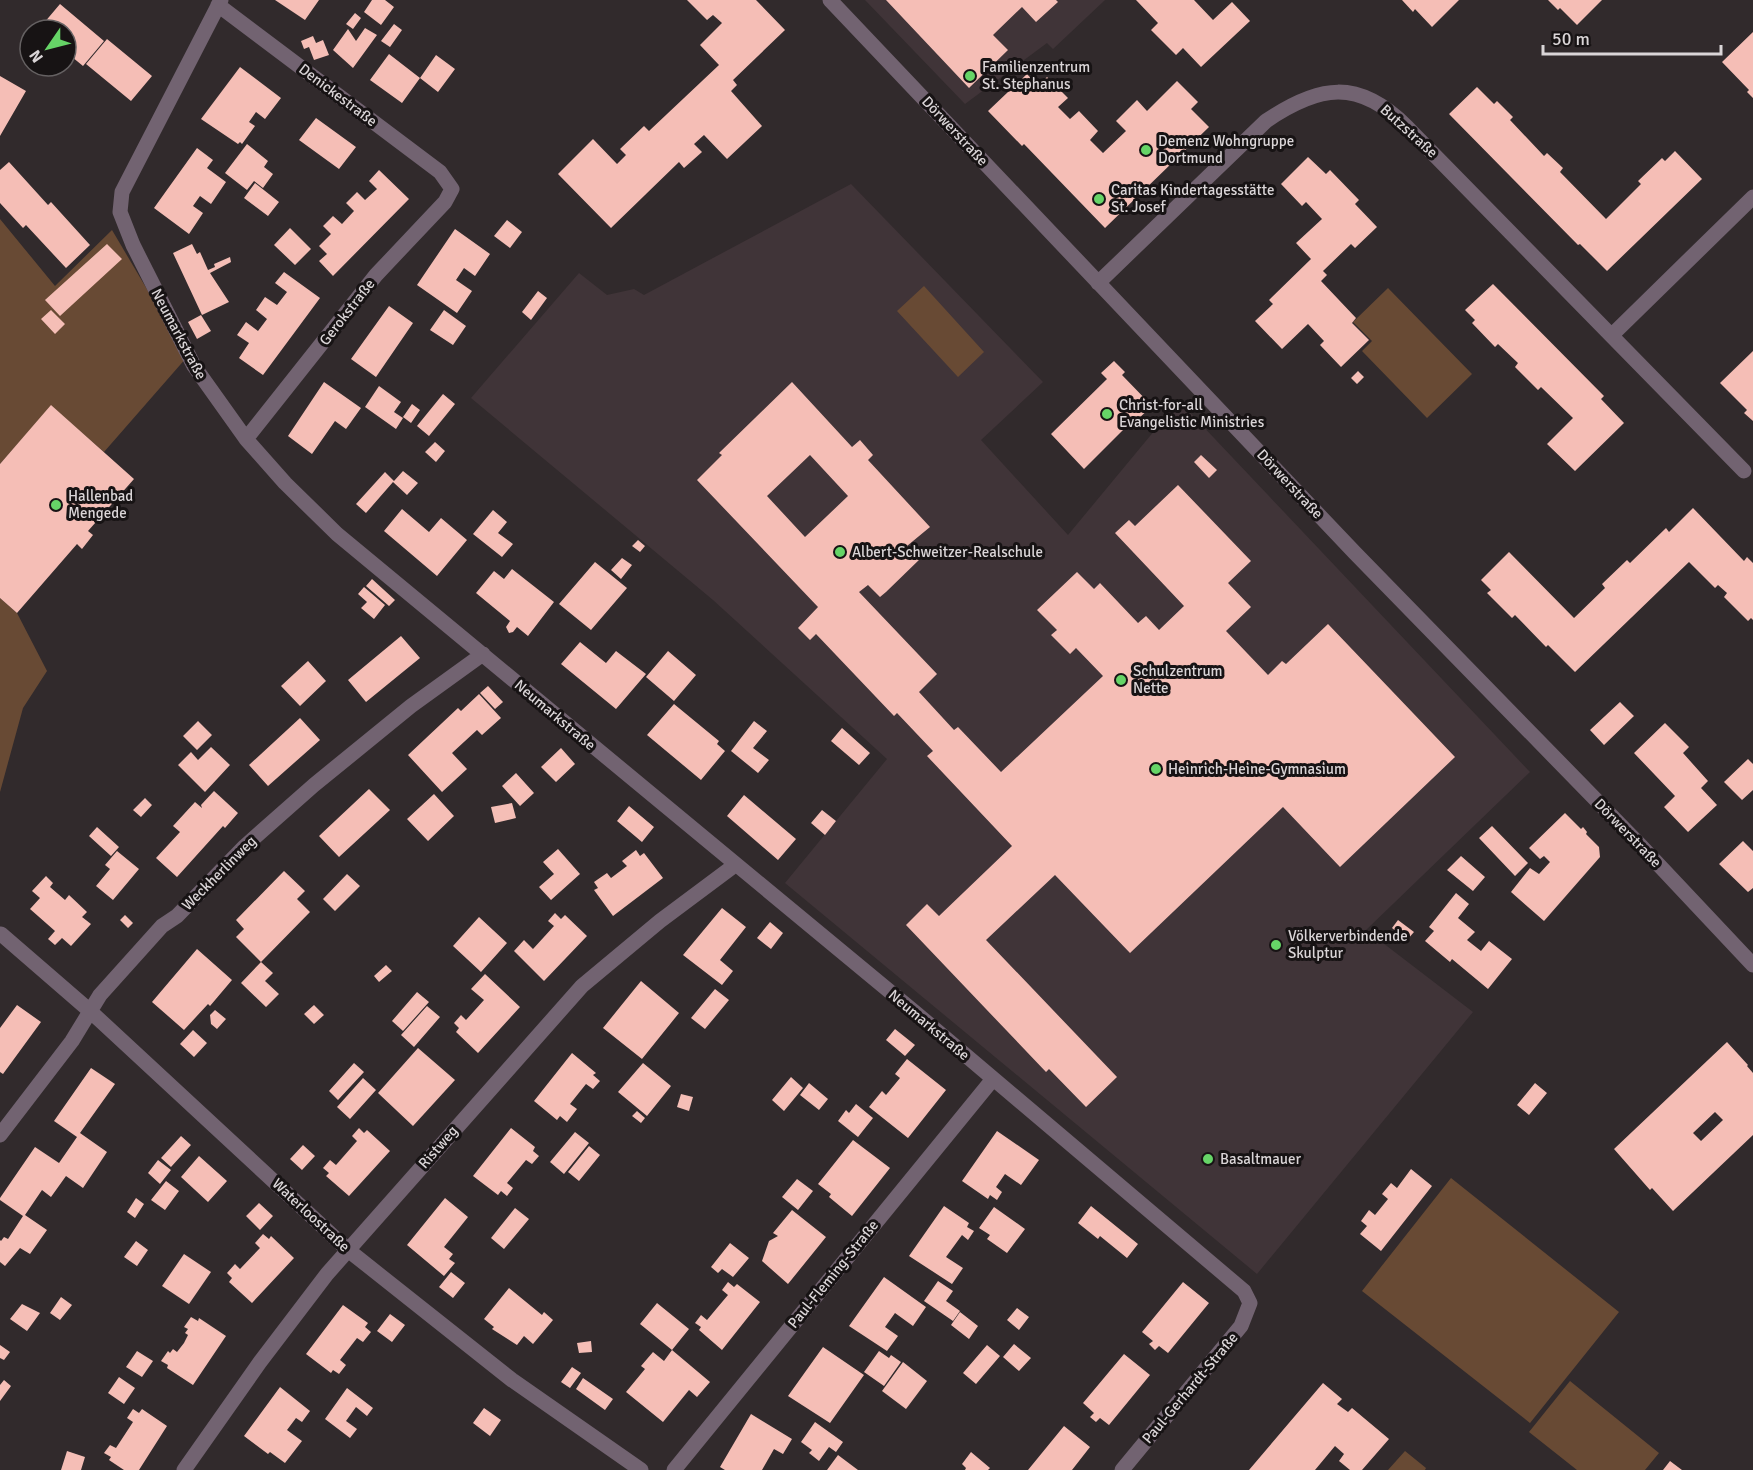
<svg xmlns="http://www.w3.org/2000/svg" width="1753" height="1470" font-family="Signika,sans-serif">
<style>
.built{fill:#403438}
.green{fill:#684a34}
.building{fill:#f5beb6;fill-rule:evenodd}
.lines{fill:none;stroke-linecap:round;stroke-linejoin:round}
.minor{stroke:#726371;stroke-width:15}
.poi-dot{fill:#66d467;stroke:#171314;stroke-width:2}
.labels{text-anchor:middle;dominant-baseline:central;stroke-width:6;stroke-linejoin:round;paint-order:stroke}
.poi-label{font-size:15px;fill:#dad5d7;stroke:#171314;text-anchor:start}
.street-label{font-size:15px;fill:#dad5d7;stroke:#171314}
</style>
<rect width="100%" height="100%" fill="#312a2c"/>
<path class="built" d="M865 0H1105L1053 49 1047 43 965 104Z
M851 184 1043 382 981 440 1068 535 1179 401 1530 772 1366 930 1473 1012 1257 1274 785 883 887 759 713 600 471 398 579 273 607 295 634 289 644 295Z"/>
<path class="green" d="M0 219 55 286 112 230 187 357 104 452 51 406 0 464Z
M924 286 984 352 958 377 897 311Z
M1388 288 1472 374 1427 418 1362 351 1372 341 1353 322Z
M0 598 17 613 47 671 23 708 0 792Z
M1451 1178 1619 1312 1530 1423 1362 1291Z
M1570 1381 1659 1453 1645 1470H1577L1529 1432Z
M1405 1451 1426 1468 1425 1470H1388Z"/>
<path class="building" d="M275 0H319L305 20Z
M372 0H385L394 7 381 25 364 12Z
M687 0H756L785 30 733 80 737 85 731 91 762 126 727 159 704 135 694 144 702 152 684 168 679 162 611 228 558 174 593 139 617 164 626 155 620 149 644 126 649 131 719 65 700 45 722 23 713 15 707 20Z
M886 0H1056L1058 2 1036 22 1022 7 993 35 1008 50 969 88Z
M1136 0H1194L1213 20 1232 2 1250 21 1201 67 1183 48 1176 55 1151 30 1158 23Z
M1402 0H1459L1432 27 1415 9 1413 12Z
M1548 0H1602L1577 25 1560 8 1558 10Z
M60 4 104 41 83 66 66 52V30H38Z
M355 13 361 18 353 29 346 24Z
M394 24 402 30 390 47 381 41Z
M365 28 377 35 353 68 333 50 348 29 356 41Z
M1753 32V98L1747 92 1749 90 1722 62Z
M313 36 316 43 323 40 329 55 314 60 309 47 304 49 301 41Z
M107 39 152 76 131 101 86 64Z
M389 54 420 78 402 103 370 80Z
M436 55 455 69 438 92 420 78Z
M240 67 281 98 265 119 256 112 249 122 255 126 242 144 240 142 238 144 201 119Z
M1027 74 1038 86 1047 77 1068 98 1058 107 1070 119 1079 111 1098 131 1090 140 1103 153 1126 131 1116 121 1137 100 1147 111 1177 81 1198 102 1191 109 1209 127 1105 228 1024 144 1022 146 988 111Z
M0 76 26 91 0 136Z
M1477 87 1494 104 1497 101 1513 117 1510 120 1544 156 1547 153 1563 168 1560 172 1606 219 1641 184 1638 181 1662 158 1665 161 1675 151 1702 179 1607 271 1580 244 1578 245 1449 114Z
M316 118 356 147 339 169 299 140Z
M247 144 268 161 264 167 273 174 263 188 254 181 247 190 225 173Z
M197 148 213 160 207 168 226 182 211 204 200 196 193 206 203 213 189 234 154 208Z
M1308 157 1326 174 1330 170 1359 200 1355 204 1377 227 1355 248 1351 244 1323 271 1327 275 1321 281 1356 318 1352 323 1369 340 1341 367 1320 345 1324 341 1308 324 1282 349 1255 321 1273 304 1269 300 1311 259 1296 243 1322 219 1306 202 1302 206 1281 184Z
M9 162 48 205 51 202 90 245 66 268 26 225 23 228 0 203V170Z
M379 170 409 199 333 276 319 261 327 254 319 246 331 234 323 226 333 216 342 224 354 211 346 203 357 192 365 200 377 189 369 181Z
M255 183 279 202 268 216 244 198Z
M507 220 522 232 510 248 494 236Z
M290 228 311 249 295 265 274 245Z
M455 229 490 254 475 276 464 268 456 280 472 291 457 313 417 285Z
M107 244 122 259 60 316 45 300Z
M192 244 197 254 200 252 208 270 215 267 214 264 230 257 231 262 210 273 229 302 202 315 173 253Z
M284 272 320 298 263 375 239 358 249 343 237 335 246 322 258 331 267 319 256 310 265 297 277 305 287 292 275 283Z
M1493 284 1604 396 1601 399 1624 423 1575 471 1547 444 1573 418 1541 387 1538 390 1515 367 1518 363 1498 344 1495 347 1472 323 1475 320 1465 310Z
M538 291 547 298 531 320 522 312Z
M389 306 413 323 376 377 351 359Z
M51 310 65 324 55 334 41 319Z
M444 310 466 326 453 345 430 330Z
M201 315 211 331 197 339 188 322Z
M1753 351V421L1744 413 1747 410 1720 383Z
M1114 361 1125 372 1122 375 1152 406 1137 420 1141 425 1140 426 1133 420 1084 469 1051 434 1107 379 1101 373Z
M1358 371 1364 377 1357 384 1351 378Z
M324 382 361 408 346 429 335 421 312 454 288 436Z
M792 382 852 447 860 440 873 455 868 460 930 527 907 546 921 558 886 592 880 597 868 585 859 592 937 674 919 692 954 730 958 727 1001 772 1103 676 1076 648 1070 654 1051 635 1057 630 1037 610 1077 572 1094 589 1100 583 1138 623 1146 616 1159 630 1184 606 1115 533 1129 520 1135 526 1178 485 1251 561 1228 583 1251 607 1226 631 1268 675 1282 661 1286 664 1328 624 1455 757 1340 867 1283 807 1130 953 1055 875 986 940 1117 1077 1086 1107 1049 1069 1046 1072 906 925 927 904 939 916 1012 846 927 756 933 751 897 713 894 716 816 634 810 640 798 628 818 607 697 480 722 455 719 453ZM810 455 848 496 805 537 767 496Z
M379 386 401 402 394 412 403 418 396 429 365 407Z
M443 394 455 404 429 436 417 426Z
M412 404 420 410 411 423 403 417Z
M51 405 134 479 88 531 93 535 82 549 77 544 17 613 0 598V464Z
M435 442 445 451 436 462 425 452Z
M1201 455 1217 470 1209 478 1194 462Z
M403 471 418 483 407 495 393 482 366 513 356 504 385 472 394 481Z
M1693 508 1744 561 1747 557 1753 563V620L1751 618 1748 621 1724 597 1727 593 1718 585 1715 588 1689 562 1575 672 1548 645 1546 647 1515 615 1512 618 1487 593 1491 590 1481 580 1509 552 1574 618 1605 588 1602 584 1627 560 1630 563 1666 528 1669 532Z
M402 509 429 532 441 518 467 540 437 576 384 531Z
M493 510 507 522 498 533 513 544 502 557 473 534Z
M638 540 645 546 640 552 632 546Z
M622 558 632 565 621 579 611 570Z
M595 562 627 588 591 630 559 604Z
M512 569 554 602 528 636 517 627 513 632 509 633 506 627 510 621 476 593 494 571 504 579Z
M372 579 395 600 389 606 366 586Z
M364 587 385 605 374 619 361 608 367 602 358 594Z
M401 636 420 658 366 702 348 680Z
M580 642 606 663 616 651 646 674 616 709 561 664Z
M668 651 696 675 674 701 646 677Z
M308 661 326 681 300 706 281 686Z
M488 686 503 702 495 709 480 693Z
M479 694 501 718 482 735 477 730 452 753 467 769 442 792 408 755 458 708 461 711Z
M1620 702 1634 716 1604 745 1590 730Z
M674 704 719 741 717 744 725 751 701 780 647 735Z
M300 718 320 740 268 786 249 765Z
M198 721 212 735 197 750 183 736Z
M754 721 767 731 753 748 769 760 758 773 731 751Z
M1665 723 1689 747 1683 753 1708 781 1701 788 1717 805 1688 832 1664 807 1675 796 1634 753Z
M842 728 870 753 859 765 831 741Z
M211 747 230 765 205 792 178 765 191 752 198 760Z
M561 748 575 764 556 782 541 767Z
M1748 759 1753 764V790L1742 800 1724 782Z
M516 773 534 793 520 806 502 786Z
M369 789 390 810 339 857 319 836Z
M214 791 238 813 225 828 223 826 177 877 156 858 180 832 173 826 195 802 202 808 201 805Z
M434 794 454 816 428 841 407 819Z
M744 795 796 839 778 860 727 816Z
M145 798 152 805 141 817 133 810Z
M512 803 516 818 495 823 491 807Z
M629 806 654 827 642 842 617 821Z
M822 810 836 821 825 835 811 823Z
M1565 813 1581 829 1583 827 1587 832 1586 834 1599 847 1600 857 1544 921 1511 892 1530 868 1539 874 1550 862 1544 856 1540 859 1529 848Z
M1492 826 1528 863 1515 876 1479 838Z
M97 827 119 847 111 856 89 836Z
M1743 841 1753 851V888L1748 892 1719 864Z
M558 849 580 874 551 900 539 887 554 874 543 862Z
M636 850 640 856 644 853 663 878 613 916 594 890 598 888 594 882 607 873 611 878 627 866 622 861Z
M117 851 139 869 113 900 96 886 110 869 105 865Z
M1461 856 1485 877 1473 891 1447 870Z
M284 871 305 891 297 899 310 912 261 962 236 937 244 929 236 920Z
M347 874 360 886 335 911 323 899Z
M46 876 53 883 50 887 65 900 69 895 87 912 82 917 91 924 71 946 62 938 55 945 48 939 55 931 30 909 40 898 32 891Z
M1456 893 1469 904 1458 918 1475 932 1467 940 1481 951 1489 941 1512 959 1488 989 1452 959 1450 962 1425 941 1434 931 1429 927Z
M722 908 746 927 720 960 733 971 722 985 683 955Z
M555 913 561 919 565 915 587 936 544 981 514 951 524 940 533 949 554 926 548 921Z
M125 915 133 923 128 928 120 920Z
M479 917 507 943 481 972 453 946Z
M1398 920 1414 932 1407 940 1392 928Z
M770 922 783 933 771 949 757 938Z
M197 949 232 980 210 1006 208 1004 184 1030 152 1002Z
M261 962 273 973 265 981 279 994 266 1007 241 983Z
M386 965 392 971 379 982 374 976Z
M485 974 520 1007 478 1053 456 1032 459 1028 454 1023 461 1015 466 1020 484 1000 471 989Z
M641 981 679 1013 642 1059 603 1028Z
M715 989 729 1000 705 1029 691 1018Z
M417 992 429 1002 403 1031 392 1021Z
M17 1005 41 1022 3 1074 0 1072V1028Z
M314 1005 324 1015 314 1024 304 1014Z
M427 1006 440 1017 414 1047 401 1035Z
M215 1010 226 1019 217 1029 211 1024 210 1015Z
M895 1029 915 1045 905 1056 886 1040Z
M193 1030 207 1043 194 1057 180 1044Z
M1727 1042 1748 1065 1747 1066 1753 1073V1135L1673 1211 1652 1188 1650 1190 1614 1149ZM1715 1112 1723 1120 1701 1141 1693 1133Z
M418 1048 455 1080 413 1126 378 1093Z
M572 1053 596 1073 593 1075 600 1081 593 1089 586 1084 570 1104 577 1109 567 1122 560 1116 557 1120 534 1101Z
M907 1059 946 1090 908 1138 869 1107 882 1091 886 1095 900 1078 895 1074Z
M354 1063 364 1072 338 1100 329 1091Z
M643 1063 671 1086 647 1116 618 1092Z
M91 1068 115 1084 80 1133 107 1152 83 1188 66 1176 51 1197 42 1190 25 1215 47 1230 30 1254 20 1248 5 1266 0 1262V1240L1 1241 4 1237 8 1239 23 1216 0 1200V1198L35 1147 59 1163 77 1137 54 1121Z
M791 1077 803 1088 784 1111 772 1100Z
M363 1078 376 1090 350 1119 337 1107Z
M809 1083 828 1099 819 1110 800 1095Z
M1535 1083 1547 1093 1529 1115 1517 1105Z
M681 1094 693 1097 689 1111 677 1107Z
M856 1104 873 1118 858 1137 838 1121 846 1110 849 1113Z
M637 1111 645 1118 641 1123 632 1116Z
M359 1128 364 1133 367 1130 390 1151 349 1196 326 1176 329 1173 323 1168 330 1160 336 1165 357 1141 352 1136Z
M511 1128 535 1147 533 1151 539 1156 532 1164 526 1160 507 1183 513 1188 507 1196 501 1191 498 1195 473 1176Z
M997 1131 1039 1160 1021 1185 1005 1174 996 1187 1002 1192 997 1200 990 1195 988 1199 962 1181Z
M575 1132 589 1143 564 1174 550 1162Z
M181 1136 191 1145 171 1167 161 1158Z
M853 1140 890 1168 852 1216 829 1197 831 1194 818 1184Z
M303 1145 315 1156 302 1170 290 1159Z
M589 1146 600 1155 579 1181 568 1172Z
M199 1156 227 1181 208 1202 181 1177Z
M158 1160 171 1170 160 1184 148 1173Z
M1411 1169 1432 1186 1381 1251 1360 1234 1367 1226 1361 1221 1369 1210 1375 1215 1388 1199 1382 1194 1391 1183 1397 1188Z
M797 1179 813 1191 798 1210 782 1197Z
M166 1181 179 1191 165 1210 151 1200Z
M136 1198 144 1204 135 1218 127 1212Z
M445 1198 468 1217 444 1247 453 1254 449 1259 455 1263 444 1276 407 1245Z
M259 1203 273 1216 260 1230 246 1216Z
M944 1206 969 1223 967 1227 974 1231 968 1240 962 1235 946 1257 963 1268 952 1284 909 1256Z
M1091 1206 1138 1244 1127 1258 1100 1236 1098 1239 1078 1223Z
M994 1207 1025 1229 1007 1253 987 1239 990 1235 979 1228Z
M515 1208 529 1219 504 1249 491 1238Z
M792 1210 826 1237 788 1284 762 1261 769 1241 778 1236 773 1233Z
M263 1234 269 1239 271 1236 294 1258 252 1303 229 1282 232 1278 227 1273 235 1264 240 1269 260 1248 255 1243Z
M136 1241 148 1250 137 1266 124 1257Z
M730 1243 749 1258 733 1277 722 1269 718 1273 711 1267Z
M184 1254 211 1272 189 1304 162 1286Z
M451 1272 465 1283 453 1298 439 1287Z
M884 1277 926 1307 913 1326 895 1313 885 1327 898 1336 887 1351 849 1326Z
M938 1281 953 1291 946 1301 960 1311 953 1321 924 1301Z
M728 1282 734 1287 737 1284 760 1302 722 1350 699 1330 701 1327 695 1323 701 1315 707 1320 717 1308 728 1295 722 1290Z
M1183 1282 1209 1303 1168 1353 1159 1346 1155 1350 1149 1344 1153 1341 1142 1332Z
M509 1288 542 1315 544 1312 553 1320 533 1344 524 1336 517 1345 492 1329 494 1327 484 1319Z
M61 1297 72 1305 60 1320 50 1313Z
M657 1303 689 1329 672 1350 710 1382 697 1397 689 1390 663 1422 626 1392 645 1369 641 1366 653 1352 664 1361 672 1350 640 1324Z
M22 1304 40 1313 27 1331 10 1319Z
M343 1305 368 1323 365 1327 371 1332 363 1342 357 1338 340 1360 346 1365 339 1374 333 1370 331 1373 306 1354Z
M1017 1308 1029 1317 1019 1330 1007 1320Z
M960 1312 978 1326 969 1339 951 1325Z
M390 1314 405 1325 392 1342 377 1331Z
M191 1317 198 1321 199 1318 226 1336 193 1385 167 1368 168 1365 161 1361 168 1351 170 1353 173 1349 177 1352 184 1343 188 1335 185 1333 188 1329 184 1327Z
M591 1341 592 1352 579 1353 577 1343Z
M1014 1344 1031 1358 1019 1371 1003 1357Z
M0 1345 10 1352 4 1360 0 1358Z
M987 1345 1000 1356 976 1384 963 1373Z
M823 1347 864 1375 830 1423 788 1396Z
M137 1351 153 1361 142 1377 126 1367Z
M879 1351 889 1358 891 1355 901 1362 884 1386 864 1372Z
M1124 1354 1150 1375 1109 1425 1100 1418 1096 1422 1090 1417 1094 1413 1083 1403Z
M903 1362 927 1381 906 1409 882 1391Z
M572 1367 581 1373 570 1388 561 1382Z
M119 1377 135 1388 124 1404 108 1393Z
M583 1378 613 1399 605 1410 576 1389Z
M4 1380 11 1386 0 1401V1385Z
M1323 1383 1342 1399 1337 1404 1348 1412 1352 1408 1389 1439 1362 1470H1350L1339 1461 1344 1454 1335 1446 1315 1470H1249Z
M280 1387 310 1411 302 1422 296 1418 287 1430 302 1441 285 1463 270 1452 268 1454 244 1436Z
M347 1388 373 1408 367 1416 356 1407 346 1421 357 1429 350 1438 325 1419Z
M484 1408 501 1420 490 1436 473 1423Z
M133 1409 139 1413 142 1409 167 1426 139 1470H124L109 1460 111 1457 104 1453 110 1445 116 1448 133 1422 127 1418Z
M751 1414 792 1439 783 1454 774 1449 762 1470H725L720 1467Z
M815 1422 843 1442 836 1452 829 1447 819 1461 809 1453 812 1450 801 1442Z
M1064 1426 1090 1447 1072 1470H1028Z
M67 1451 85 1457 81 1470H61Z
M971 1452 990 1468 988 1470H965L966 1468 962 1464Z
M838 1455 858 1470H827Z
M1670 1461 1682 1470H1663Z"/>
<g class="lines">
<path class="minor" d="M221 0 122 192 120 212 133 245 194 366 246 439 285 483 337 534 917 1014 1244 1291 1250 1303 1241 1326 1122 1470
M830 0 1355 553 1641 846 1753 965
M218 5 440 172 452 189 445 202 376 275 246 439
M1098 283 1266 121C1319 85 1358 78 1407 127L1744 471
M1612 335 1753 197
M1 934 90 1011 348 1250 512 1380 641 1470
M0 1135 72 1041 100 995 162 926 177 916 245 846 314 785 411 706 483 654
M184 1470 260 1362 327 1274 582 986 660 921 735 865
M674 1470 993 1079"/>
</g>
<g class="poi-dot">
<circle cx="970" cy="76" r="6"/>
<circle cx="1146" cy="150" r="6"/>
<circle cx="1099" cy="199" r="6"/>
<circle cx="1107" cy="414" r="6"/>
<circle cx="56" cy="505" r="6"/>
<circle cx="840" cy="552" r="6"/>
<circle cx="1121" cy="680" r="6"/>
<circle cx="1156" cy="769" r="6"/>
<circle cx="1276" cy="945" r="6"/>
<circle cx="1208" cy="1159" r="6"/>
</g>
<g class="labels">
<g class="poi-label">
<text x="982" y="67">Familienzentrum<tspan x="982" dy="17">St. Stephanus</tspan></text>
<text x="1158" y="141">Demenz Wohngruppe<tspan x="1158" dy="17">Dortmund</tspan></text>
<text x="1111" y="190">Caritas Kindertagesstätte<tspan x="1111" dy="17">St. Josef</tspan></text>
<text x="1119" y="405">Christ-for-all<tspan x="1119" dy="17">Evangelistic Ministries</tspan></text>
<text x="68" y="496">Hallenbad<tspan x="68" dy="17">Mengede</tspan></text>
<text x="852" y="552">Albert-Schweitzer-Realschule</text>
<text x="1133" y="671">Schulzentrum<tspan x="1133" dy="17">Nette</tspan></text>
<text x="1168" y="769">Heinrich-Heine-Gymnasium</text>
<text x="1288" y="936">Völkerverbindende<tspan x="1288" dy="17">Skulptur</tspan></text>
<text x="1220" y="1159">Basaltmauer</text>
</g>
<g class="street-label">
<text transform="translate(338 95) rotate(37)">Denickestraße</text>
<text transform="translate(955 131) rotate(47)">Dörwerstraße</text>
<text transform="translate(1409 131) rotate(42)">Butzstraße</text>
<text transform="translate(347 312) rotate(-52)">Gerokstraße</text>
<text transform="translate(179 334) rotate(62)">Neumarkstraße</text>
<text transform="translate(1290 484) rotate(47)">Dörwerstraße</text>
<text transform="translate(555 715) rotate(40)">Neumarkstraße</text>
<text transform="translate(1628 833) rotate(46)">Dörwerstraße</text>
<text transform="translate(219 873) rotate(-45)">Weckherlinweg</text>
<text transform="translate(929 1025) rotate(40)">Neumarkstraße</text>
<text transform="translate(438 1147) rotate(-49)">Ristweg</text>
<text transform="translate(311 1215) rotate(43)">Waterloostraße</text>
<text transform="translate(833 1274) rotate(-51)">Paul-Fleming-Straße</text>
<text transform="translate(1190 1388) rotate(-50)">Paul-Gerhardt-Straße</text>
</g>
</g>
<g transform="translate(48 48) rotate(235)"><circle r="28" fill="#171314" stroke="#656162" stroke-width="1.5"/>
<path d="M0-4.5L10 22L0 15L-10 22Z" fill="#66d467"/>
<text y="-9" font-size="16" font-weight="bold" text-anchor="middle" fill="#dad5d7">N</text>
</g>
<path d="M1543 45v9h178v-9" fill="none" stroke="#dad5d7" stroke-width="3"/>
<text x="1552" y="45" font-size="18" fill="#dad5d7" stroke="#171314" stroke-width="4.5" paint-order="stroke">50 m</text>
</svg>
